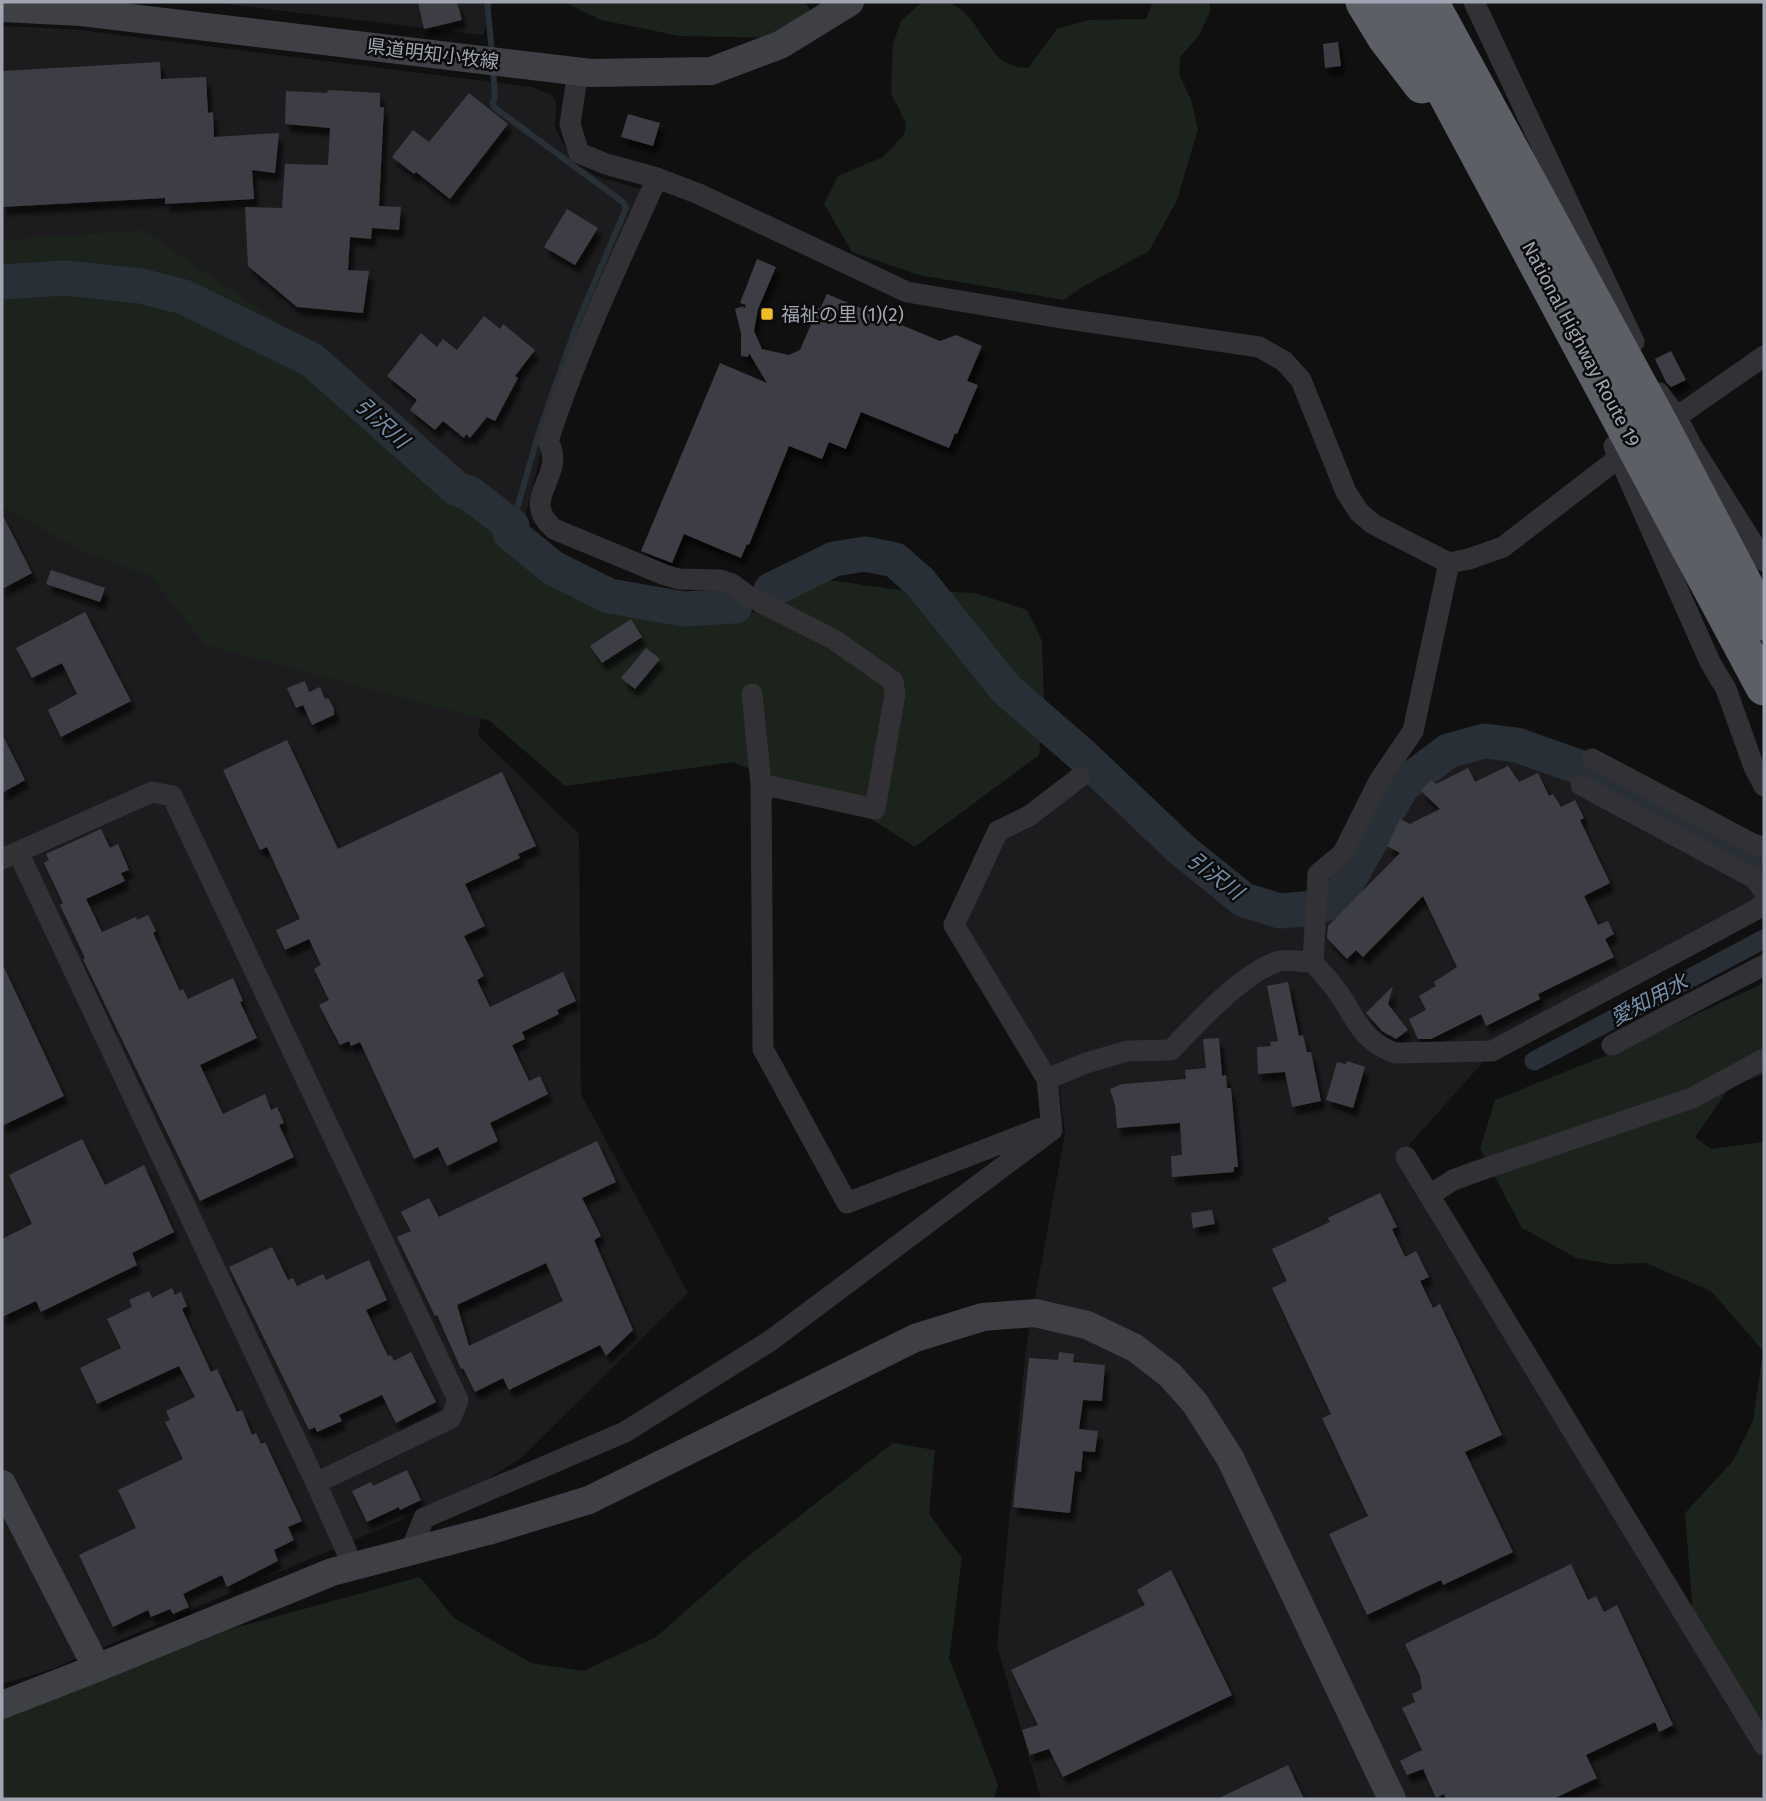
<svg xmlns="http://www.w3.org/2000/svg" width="1766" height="1801" font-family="'Fira Sans','Noto Sans JP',sans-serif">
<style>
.built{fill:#1c1c1e}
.green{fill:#1c231d}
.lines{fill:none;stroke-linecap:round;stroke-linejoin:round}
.stream{stroke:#282f36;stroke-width:6}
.canal{stroke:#282f36;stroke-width:19}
.river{stroke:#282f36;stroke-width:35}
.building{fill:#3e3e44;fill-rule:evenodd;filter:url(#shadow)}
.street{stroke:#313136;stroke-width:21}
.secondary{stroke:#3f4046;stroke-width:28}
.highway{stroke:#5d5f67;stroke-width:37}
.poi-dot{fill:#f0bd28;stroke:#0b0b0c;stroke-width:2.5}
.labels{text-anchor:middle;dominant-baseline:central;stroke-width:5;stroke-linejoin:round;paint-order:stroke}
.street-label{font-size:19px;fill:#a1a5b2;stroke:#0b0b0c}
.poi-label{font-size:19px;fill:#a1a5b2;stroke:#0b0b0c;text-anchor:start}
.water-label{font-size:21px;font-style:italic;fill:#7790ae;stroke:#0b0b0c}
</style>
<defs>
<filter id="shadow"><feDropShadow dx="4.5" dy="8" stdDeviation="2" flood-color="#0009"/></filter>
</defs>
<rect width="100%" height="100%" fill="#101011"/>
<path class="built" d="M209 2H493L483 35Z
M2 26 72 29 532 87 550 94 556 101 555 128 574 163 598 177 645 190 546 432 503 608 478 735 579 834 581 1094 688 1293 521 1458 467 1492 50 1670 2 1684Z
M1505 751 1537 762 1577 786 1738 871 1759 900 1502 1041 1400 1155 1634 1548 1764 1757V1799H1041L997 1646 1026 1348 1065 1133 1059 1086 961 923 1002 835 1032 821 1091 771 1223 894 1243 908 1272 916 1308 917 1342 897 1357 881 1373 857 1391 818 1402 800 1422 779 1459 760Z"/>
<path class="green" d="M564 2H806L811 14 795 38 680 36 601 20Z
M922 2C929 2 938 0 945 2 983 10 984 70 1028 68L1057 29 1089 20 1146 19 1153 2H1210V12L1198 37 1180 57 1179 74 1191 100 1198 129 1177 200 1149 251 1082 287 1064 300 919 275 852 252 824 204 838 176 883 157 904 135 906 123 891 93 893 44 901 21Z
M144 230 305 341 450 498 570 597 652 621 743 617 829 580 891 589 975 593 1027 610 1042 641 1044 706 1039 755 915 847 863 814 733 762 565 786 490 721 205 645 151 576 88 554 2 507V240Z
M1764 983V1074L1730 1087 1695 1137 1711 1149 1764 1142V1729L1693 1615 1685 1513 1733 1461 1753 1421 1763 1351 1711 1291 1646 1263 1612 1264 1576 1258 1522 1228 1480 1149 1495 1100 1612 1053Z
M893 1443 935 1450 929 1514 962 1558 949 1658 998 1785 994 1799H2V1716L97 1683 231 1629 420 1577 454 1618 531 1663 583 1671 656 1637 746 1558Z"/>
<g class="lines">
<path class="stream" d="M487 2 492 52
M493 70 495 97 492 103 495 108 624 203 626 208 577 324 539 432 512 526"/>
<path class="canal" d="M1534 1061 1764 939"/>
<path class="river" d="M2 282 65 278 141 286 184 297 312 360 457 489 469 493 512 526 510 533 553 568 609 596 684 609 735 606
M771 590 834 559 865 554 895 560 920 582 1006 689 1083 756 1182 850 1244 900 1280 911 1315 908 1328 903 1342 891 1402 786 1448 751 1484 741 1517 745 1579 767 1764 866"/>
</g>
<path class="building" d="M418 2H457L462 20 424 29Z
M1338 42 1341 66 1325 68 1323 44Z
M160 62 161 79 206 77 208 113 213 112 214 137 279 133 275 173 252 170 254 199 165 204V198L2 207V71Z
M328 90 380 93V107H384L379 206 401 207 399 230 372 228 371 239 350 237 348 270 369 271 363 313 297 307 248 266 245 207 282 208 285 164 328 165 330 128 285 124 286 91 327 93Z
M469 93 508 124 450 199 416 172 414 174 392 157 413 130 429 142Z
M628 114 660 123 653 146 621 137Z
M567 209 598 228 575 265 544 247Z
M757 259 776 267 758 309 754 331 762 349 789 355 800 350 818 308 820 309 827 294 940 341 956 335 982 346 967 381 978 385 957 434 955 433 949 448 861 412 846 449 829 442 822 459 789 446 749 545 747 544 741 558 684 534 672 563 641 551 720 363 767 383 749 353 748 357 741 356V333L735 309 743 306 744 309 746 305 740 303Z
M484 316 500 329 503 324 535 350 515 376 518 378 495 421 487 417 470 438 466 434 464 438 443 421 435 430 410 410 417 400 387 376 421 333 437 347 443 339 457 350Z
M1671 351 1686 380 1671 387 1666 382 1655 359Z
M2 514 32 573 2 589Z
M51 570 105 588 100 602 46 584Z
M85 612 131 701 61 737 48 710 77 694 62 663 32 678 16 648Z
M631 619 642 637 602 663 590 646Z
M646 648 660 659 635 689 621 678Z
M305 681 309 692 320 687 325 699 328 698 334 709V715L312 725 303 705 296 708 287 688Z
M2 734 25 780 2 793Z
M287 740 338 849 502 772 536 846 518 854 520 858 465 884 485 926 464 936 484 976 477 980 490 1007 563 972 576 1001 557 1010 559 1014 522 1032 525 1039 512 1045 529 1081 540 1076 548 1094 490 1123 498 1141 447 1166 438 1147 414 1159 360 1042 351 1046 349 1041 340 1045 319 1005 329 1000 314 969 321 965 309 939 285 950 276 930 300 919 267 847 260 850 223 770Z
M1508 766 1519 782 1538 773 1549 796 1553 794 1561 807 1575 800 1584 818 1580 820 1610 883 1584 896 1598 925 1608 921 1614 934 1605 939 1614 957 1538 994 1540 999 1486 1026 1481 1014 1431 1039H1418L1409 1019 1426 1010 1419 996 1436 986 1434 982 1457 967 1423 896 1363 957 1356 950 1347 959 1327 938 1328 926 1400 853 1387 846 1400 819 1410 824 1440 809 1421 791 1431 780 1436 784 1468 768 1475 782Z
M101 829 110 848 118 844 129 870 121 873 125 881 86 899 102 932 136 917 137 920 148 915 156 931 153 933 180 991 183 989 188 999 233 978 243 1001 240 1002 257 1038 200 1065 223 1114 265 1094 271 1110 277 1107 284 1123 279 1125 294 1157 200 1201 83 959 85 958 60 905 63 903 44 863 49 860 46 854Z
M2 963 64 1096 2 1126Z
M1288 982 1299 1036 1303 1035 1307 1052H1311L1321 1101 1292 1107 1285 1072 1258 1074 1257 1047 1271 1046 1270 1042 1278 1041 1267 986Z
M1393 986 1388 1004 1408 1030 1396 1039 1382 1031 1366 1013Z
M1219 1038 1222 1076 1226 1075 1227 1088H1231L1238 1167H1234V1172L1172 1177 1171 1156 1182 1155 1180 1123 1117 1128 1115 1105 1110 1089 1123 1084 1186 1079 1185 1070 1206 1068 1203 1039Z
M1347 1061 1365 1067 1353 1108 1326 1100 1337 1062 1346 1064Z
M82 1139 105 1185 144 1165 174 1232 132 1253 137 1265 41 1312 36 1301 2 1317V1239L32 1224 9 1175Z
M597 1141 616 1182 582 1198 601 1236 594 1240 633 1330 606 1356 600 1345 509 1390 503 1378 475 1392 463 1368 461 1369 437 1315 435 1316 397 1237 411 1231 401 1212 429 1198 439 1217ZM546 1263 563 1301 469 1346 457 1305Z
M1380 1193 1397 1227 1392 1229 1405 1257 1416 1251 1429 1277 1420 1281 1433 1308 1440 1304 1502 1435 1465 1452 1513 1552 1443 1585 1441 1580 1367 1615 1329 1534 1368 1516 1322 1418 1331 1414 1272 1288 1287 1281 1272 1249 1330 1222 1328 1218Z
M1212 1210 1215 1224 1193 1228 1191 1213Z
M272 1247 288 1280 293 1278 297 1286 323 1274 326 1280 369 1260 387 1300 366 1310 388 1356 391 1355 394 1361 411 1352 436 1402 396 1423 382 1395 339 1415 342 1421 317 1432 315 1427 309 1430 229 1267Z
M172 1288 175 1295 181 1292 187 1306 182 1309 211 1372 217 1369 237 1412 242 1410 252 1435 256 1433 261 1444 265 1442 302 1521 288 1527 294 1540 274 1550 278 1561 227 1587 222 1575 183 1594 189 1607 173 1614 170 1609 151 1617 148 1610 113 1627 79 1555 136 1528 118 1490 183 1459 165 1422 170 1420 166 1411 195 1397 179 1366 97 1404 80 1368 121 1348 107 1319 132 1307 129 1300 149 1291 152 1298Z
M1059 1352 1074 1354 1073 1362 1105 1365 1102 1401 1083 1400 1079 1429 1098 1431 1095 1452 1083 1451 1081 1472 1075 1471 1070 1513 1013 1507 1029 1358 1058 1360Z
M407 1470 421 1500 400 1510 399 1507 367 1522 352 1491 371 1482 373 1486Z
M1571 1564 1588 1600 1596 1596 1604 1612 1617 1605 1673 1725 1659 1732 1655 1722 1586 1755 1597 1778 1553 1799H1446L1444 1794 1436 1798 1423 1769 1407 1775 1400 1761 1422 1750 1402 1708 1415 1702 1412 1694 1422 1689 1420 1676 1405 1644Z
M1171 1570 1232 1695 1063 1777 1049 1749 1030 1755 1022 1730 1038 1725 1011 1670 1145 1605 1137 1590Z
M1288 1765 1304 1799H1217Z"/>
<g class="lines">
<path class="street" d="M1474 2 1634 342
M578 72 570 124 579 153 606 164 657 178 699 194 907 292 1061 318 1259 347 1284 361 1301 380 1346 492 1359 512 1373 524 1449 563 1469 559 1503 547 1634 446
M657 178C618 265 577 351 548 441 568 477 517 497 554 529L665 575 679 579 720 580 732 584 748 596 833 639 893 681 895 694 875 809 761 784
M1659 393 1677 417 1690 443 1764 561
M1665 425 1764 356
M1614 446 1710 662 1726 689 1754 767 1764 786
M1449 563 1413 731 1379 781 1343 853 1318 874 1313 962C1321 972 1330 981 1337 991 1357 1019 1360 1040 1395 1053L1492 1051 1759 908 1764 901
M752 694 761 784 763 1049 847 1203 1046 1126
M1592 759 1753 844 1764 847
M1581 785 1754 878 1764 891
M18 852 316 1483
M2 859 152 792 172 796 458 1400 451 1418 316 1483 353 1566
M1612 1045 1764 965
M1047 1079 1086 1063 1127 1051 1171 1050C1197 1023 1244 971 1280 961 1289 959 1303 962 1313 962
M1406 1157 1764 1745
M1430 1195 1453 1180 1478 1171 1692 1098 1764 1059
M410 1552 424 1518 625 1432 770 1341 1052 1130 1047 1079 954 925 998 831 1029 816 1080 777"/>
<path class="secondary" d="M2 8 81 12 591 73 711 71 780 45 850 2
M2 1484 97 1668 332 1572 488 1531 589 1500 915 1338 983 1317 1035 1313 1087 1325 1135 1348 1170 1375 1195 1403 1230 1458 1392 1799
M2 1705 97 1668"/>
<path class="highway" d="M1364 2 1386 38 1422 85
M1397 2 1764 687
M1430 2 1662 428 1764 622"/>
</g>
<rect class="poi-dot" x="760" y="307" width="14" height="14" rx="3.5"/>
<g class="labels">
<g class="street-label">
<text transform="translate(433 54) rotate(7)">県道明知小牧線</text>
<text transform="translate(1581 344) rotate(62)">National Highway Route 19</text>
</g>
<g class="poi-label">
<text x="781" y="314">福祉の里 (1)(2)</text>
</g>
<g class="water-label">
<text transform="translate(382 423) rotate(42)">引沢川</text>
<text transform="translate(1215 876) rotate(37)">引沢川</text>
<text transform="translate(1649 1000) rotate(-28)">愛知用水</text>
</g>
</g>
<rect width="1766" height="1801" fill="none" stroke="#a1a5b2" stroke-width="7"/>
</svg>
